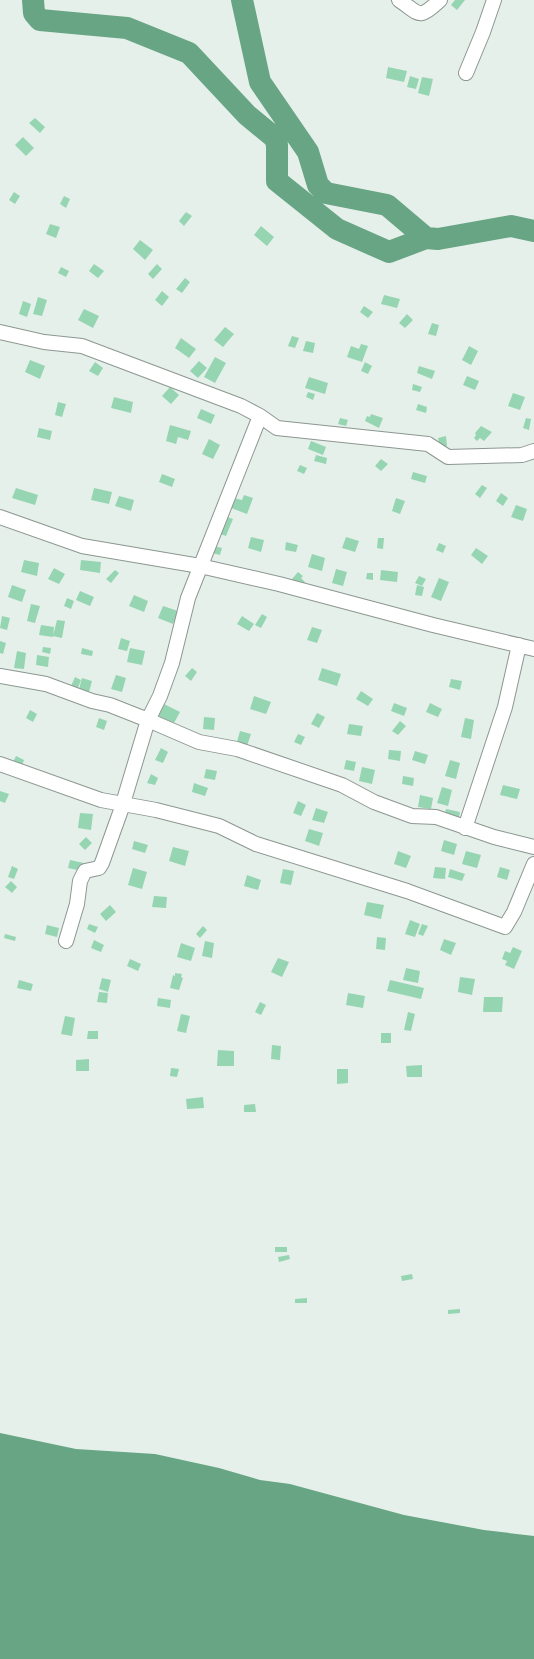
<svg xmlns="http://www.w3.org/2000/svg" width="534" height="1659" font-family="'Fira Sans Condensed',sans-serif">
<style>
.water{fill:#67a584}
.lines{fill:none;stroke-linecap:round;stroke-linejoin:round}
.river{stroke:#67a584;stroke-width:22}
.building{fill:#96d5b2}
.minor-casing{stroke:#8d9791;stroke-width:16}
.minor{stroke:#fff;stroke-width:14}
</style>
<rect width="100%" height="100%" fill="#e5f0ea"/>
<path class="water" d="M0 1433 76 1449 155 1454 219 1468 260 1480 290 1484 404 1515 484 1530 534 1536V1659H0Z"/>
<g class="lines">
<path class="river" d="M33 0 34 13 40 20 127 28 189 53 247 115 275 138 277 145V181L337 229 389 252 426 238
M242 0 260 82 308 152 318 185 326 193 387 205 426 238 438 239 511 226 534 231"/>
</g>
<path class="building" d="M455 0H465L457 10 451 5Z
M388 67 407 71 404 82 386 78Z
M410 76 419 79 416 89 407 87Z
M422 77 433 79 429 96 418 93Z
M35 118 45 127 40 133 29 123Z
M23 137 34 148 26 156 15 145Z
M14 192 20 196 15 204 9 200Z
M64 196 70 199 66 208 60 204Z
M186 212 192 216 184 226 179 221Z
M50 224 60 227 56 238 46 234Z
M261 226 274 237 267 246 254 235Z
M140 240 153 250 145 260 133 249Z
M94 264 104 271 98 278 89 271Z
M157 264 162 269 153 279 148 274Z
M61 267 69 271 66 277 58 273Z
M185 278 190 282 182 293 176 289Z
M162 291 169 297 162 306 155 300Z
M384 295 400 299 397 308 381 304Z
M38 297 47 300 42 316 33 314Z
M23 301 31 304 27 317 19 314Z
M364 306 373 312 368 318 360 312Z
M84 309 99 316 93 328 78 320Z
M407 314 413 320 405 328 399 323Z
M432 323 439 325 436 336 428 334Z
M225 327 234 334 223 347 214 340Z
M292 336 299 338 295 348 288 346Z
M181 338 196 349 189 358 175 348Z
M306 341 315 343 313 353 303 351Z
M361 344 368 346 362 362 347 357 351 346 359 349Z
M469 346 478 351 471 365 462 360Z
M215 357 226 363 215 383 204 377Z
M30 360 45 366 40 379 25 372Z
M199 361 207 368 198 378 190 371Z
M95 362 103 368 98 376 89 371Z
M365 362 372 366 368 374 361 371Z
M419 366 435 371 432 379 417 373Z
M467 376 479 381 475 390 463 385Z
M309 377 328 383 325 394 305 388Z
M413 384 422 387 420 392 412 390Z
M170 387 179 395 171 404 162 396Z
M308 392 315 394 313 400 306 397Z
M513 393 525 397 520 410 508 406Z
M114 397 133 402 131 413 111 408Z
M58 402 66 404 62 417 55 415Z
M418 404 427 407 426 413 416 410Z
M201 409 215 415 211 424 197 418Z
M371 414 383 418 379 428 365 421 367 416 370 417Z
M340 418 348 420 346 426 338 424Z
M526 418 531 419 529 430 523 428Z
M170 425 191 431 188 440 178 437 176 444 166 441Z
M481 426 492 432 484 441 480 438 477 441 474 438 476 435 475 433Z
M39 428 52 431 50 440 37 437Z
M446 436 447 446 440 447 438 438Z
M209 439 220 445 213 459 202 454Z
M311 441 326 447 323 455 308 449Z
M316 455 327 458 326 464 314 461Z
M381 459 388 464 381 471 375 466Z
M300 465 307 468 304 474 297 471Z
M413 472 427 476 425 483 411 479Z
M162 474 175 479 172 487 159 482Z
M482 485 487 488 480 498 475 494Z
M16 488 38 495 35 505 12 498Z
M94 488 112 492 109 504 91 500Z
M501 493 508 498 503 506 496 501Z
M244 495 253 498 247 514 231 508 234 498 242 500Z
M119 496 134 500 131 511 115 506Z
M396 498 405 501 400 514 392 511Z
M516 505 527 509 523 521 511 517Z
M227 517 233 519 226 536 220 534Z
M251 537 264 540 261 552 248 548Z
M346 537 359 541 355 552 342 548Z
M378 538H384L383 549 377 548Z
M286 542 298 545 296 552 285 550Z
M439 543 446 546 443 553 436 550Z
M214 546 222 548 220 555 212 553Z
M476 548 488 556 482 564 471 555Z
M312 554 325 558 322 571 308 567Z
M24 560 39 563 37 576 21 572Z
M81 560 101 562 100 573 80 570Z
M54 568 65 574 59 584 48 579Z
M336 569 347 572 343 586 332 583Z
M115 570 119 573 111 583 106 579Z
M381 570 398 572 397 582 380 580Z
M298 572 303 576 301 578 305 582 301 587 292 579Z
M367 573H373V580L366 579Z
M419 576 426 579 422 586 415 583Z
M439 578 449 582 441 601 431 597Z
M12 585 26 590 22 602 8 597Z
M417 585 424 587 422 596 415 595Z
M80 591 94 597 90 606 76 600Z
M134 595 148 601 144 612 129 606Z
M67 598 74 601 71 609 64 606Z
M31 604 40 606 35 623 27 621Z
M163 606 178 611 173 624 158 618Z
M262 614 267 617 261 628 255 625Z
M2 616 10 618 7 630 0 628Z
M242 616 254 624 249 631 237 624Z
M57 620 65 621 62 638 53 636Z
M41 625 54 627 53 637 39 635Z
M312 627 322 630 317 643 307 640Z
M121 638 130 641 127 651 118 649Z
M0 641 6 643 3 654 0 653Z
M43 647 51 648 50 654 42 652Z
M82 648 93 651 92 656 81 654Z
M130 648 145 651 142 665 127 662Z
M17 651 26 653 24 669 14 668Z
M37 655 49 657 48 667 36 665Z
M192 668 197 672 191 681 185 676Z
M322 668 341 674 337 686 318 680Z
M116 675 126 678 122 692 111 689Z
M75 677 81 680 78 688 71 686Z
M82 678 92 681 88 696 78 693Z
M451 679 462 681 460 690 449 687Z
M361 691 373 699 368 706 356 699Z
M254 696 271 702 266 714 250 709Z
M394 703 407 708 404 716 391 711Z
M430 703 442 709 438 717 426 712Z
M164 704 180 712 174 723 158 716Z
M30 710 37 714 33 722 26 718Z
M317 713 325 717 319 728 311 724Z
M204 717 215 718 214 730 203 729Z
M99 718 107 721 104 730 96 727Z
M465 718 474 720 471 739 461 737Z
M400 721 406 726 398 735 392 731Z
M349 724 363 726 361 736 347 734Z
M240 731 251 734 246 749 236 745Z
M298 734 305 737 301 745 294 742Z
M161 748 168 752 163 763 155 760Z
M389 750 401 751 400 761 388 759Z
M415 751 428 755 425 764 412 760Z
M16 756 24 760 21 768 12 764Z
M346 760 356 762 354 771 344 769Z
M450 760 460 763 456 779 445 776Z
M362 767 375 770 372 784 359 781Z
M206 769 217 771 215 780 204 778Z
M151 774 158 778 155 785 147 783Z
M403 776 414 778 413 786 402 784Z
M194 783 208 788 205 796 192 792Z
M503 785 520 789 517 799 500 795Z
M442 787 452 790 448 806 437 803Z
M0 791 9 794 5 803 0 801Z
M420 795 433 798 431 809 418 807Z
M298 801 306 805 301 816 293 813Z
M316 808 328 812 324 823 312 820Z
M446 809 460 812 458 822 444 818Z
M80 813 93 814 91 830 78 828Z
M309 829 323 833 319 846 305 841Z
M86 837 92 843 85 850 79 844Z
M444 840 457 844 454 855 441 851Z
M134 841 148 845 145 853 132 849Z
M173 847 189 851 185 866 169 861Z
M398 851 411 856 406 868 394 864Z
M466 851 481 855 477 868 462 864Z
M70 860 84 863 82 871 68 868Z
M12 866 18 869 14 879 8 877Z
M435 867 446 868 445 879 433 878Z
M500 867 510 870 507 880 497 877Z
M133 868 147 872 142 889 128 885Z
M283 869 294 871 291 885 280 883Z
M450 869 465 874 462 881 448 877Z
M247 875 261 880 258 890 244 886Z
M11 881 17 887 12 893 5 887Z
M154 896 167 897 166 908 152 907Z
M367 902 384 905 381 919 364 915Z
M110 905 116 912 106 921 100 914Z
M410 920 420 924 415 937 405 934Z
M89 924 98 927 95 933 87 929Z
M422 924 428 926 423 936 418 934Z
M47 925 59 928 57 937 45 934Z
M203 926 207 930 200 938 196 934Z
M5 934 16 937 15 941 4 938Z
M377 937 386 938 385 950 376 949Z
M444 939 456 943 451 955 440 950Z
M94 940 104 945 101 952 91 948Z
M205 941 214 943 212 958 202 956Z
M181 943 195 948 191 961 177 957Z
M513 947 522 951 514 969 505 965 507 961 502 959 505 951 510 953Z
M278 958 289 962 282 977 271 972Z
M130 959 141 964 138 971 127 966Z
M406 968 420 971 418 983 403 980Z
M175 973 182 974 181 977 183 978 179 990 170 988 173 975 175 976Z
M460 977 475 979 472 995 458 992Z
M102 978 111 980 108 992 99 989Z
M19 980 33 984 31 991 17 988Z
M390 980 424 988 421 999 387 991Z
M99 992 108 993 107 1003 97 1002Z
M348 993 365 996 363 1008 346 1005Z
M484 997H503L502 1012H483Z
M158 998 171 1000 170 1008 157 1006Z
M260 1002 266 1005 261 1015 255 1012Z
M408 1012 415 1014 411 1031 404 1030Z
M181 1014 190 1016 186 1033 177 1031Z
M65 1016 75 1018 72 1036 61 1034Z
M88 1031H98V1039H87Z
M381 1033H391V1043H381Z
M272 1045 281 1046 280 1060 271 1059Z
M218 1050 234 1051V1066H217Z
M89 1059V1071H76V1060Z
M422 1065V1077H407L406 1066Z
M171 1068 179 1069 177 1077 170 1076Z
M337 1069H348V1083L337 1084Z
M203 1097 204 1108 187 1109 186 1099Z
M255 1104 256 1112H244V1105Z
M275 1247H287V1252H275Z
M289 1255 290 1259 279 1262 278 1257Z
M412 1274 413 1279 402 1281 401 1276Z
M307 1298V1303H295V1299Z
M460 1309V1313L448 1314V1310Z"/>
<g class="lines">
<g class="minor-casing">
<path id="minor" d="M399 0C420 14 418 21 440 0
M466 73 483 32 494 0
M0 332 44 342 82 346 241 406 260 416 277 428 428 444 448 457 522 455 534 451
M0 517 82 546 200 566 279 584 433 625 534 649
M0 676 46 684 92 701 110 705 148 720 199 742 237 749 342 785 374 802 412 816 436 817 494 837 534 847
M0 764 101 800 156 810 219 826 256 844 407 891 505 927 514 912 534 864
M465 828 505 707 519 645
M66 941 77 904 80 881 85 871 99 868 102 863 121 810 148 720 160 696 172 663 188 598 260 416"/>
</g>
<use href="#minor" class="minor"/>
</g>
</svg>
